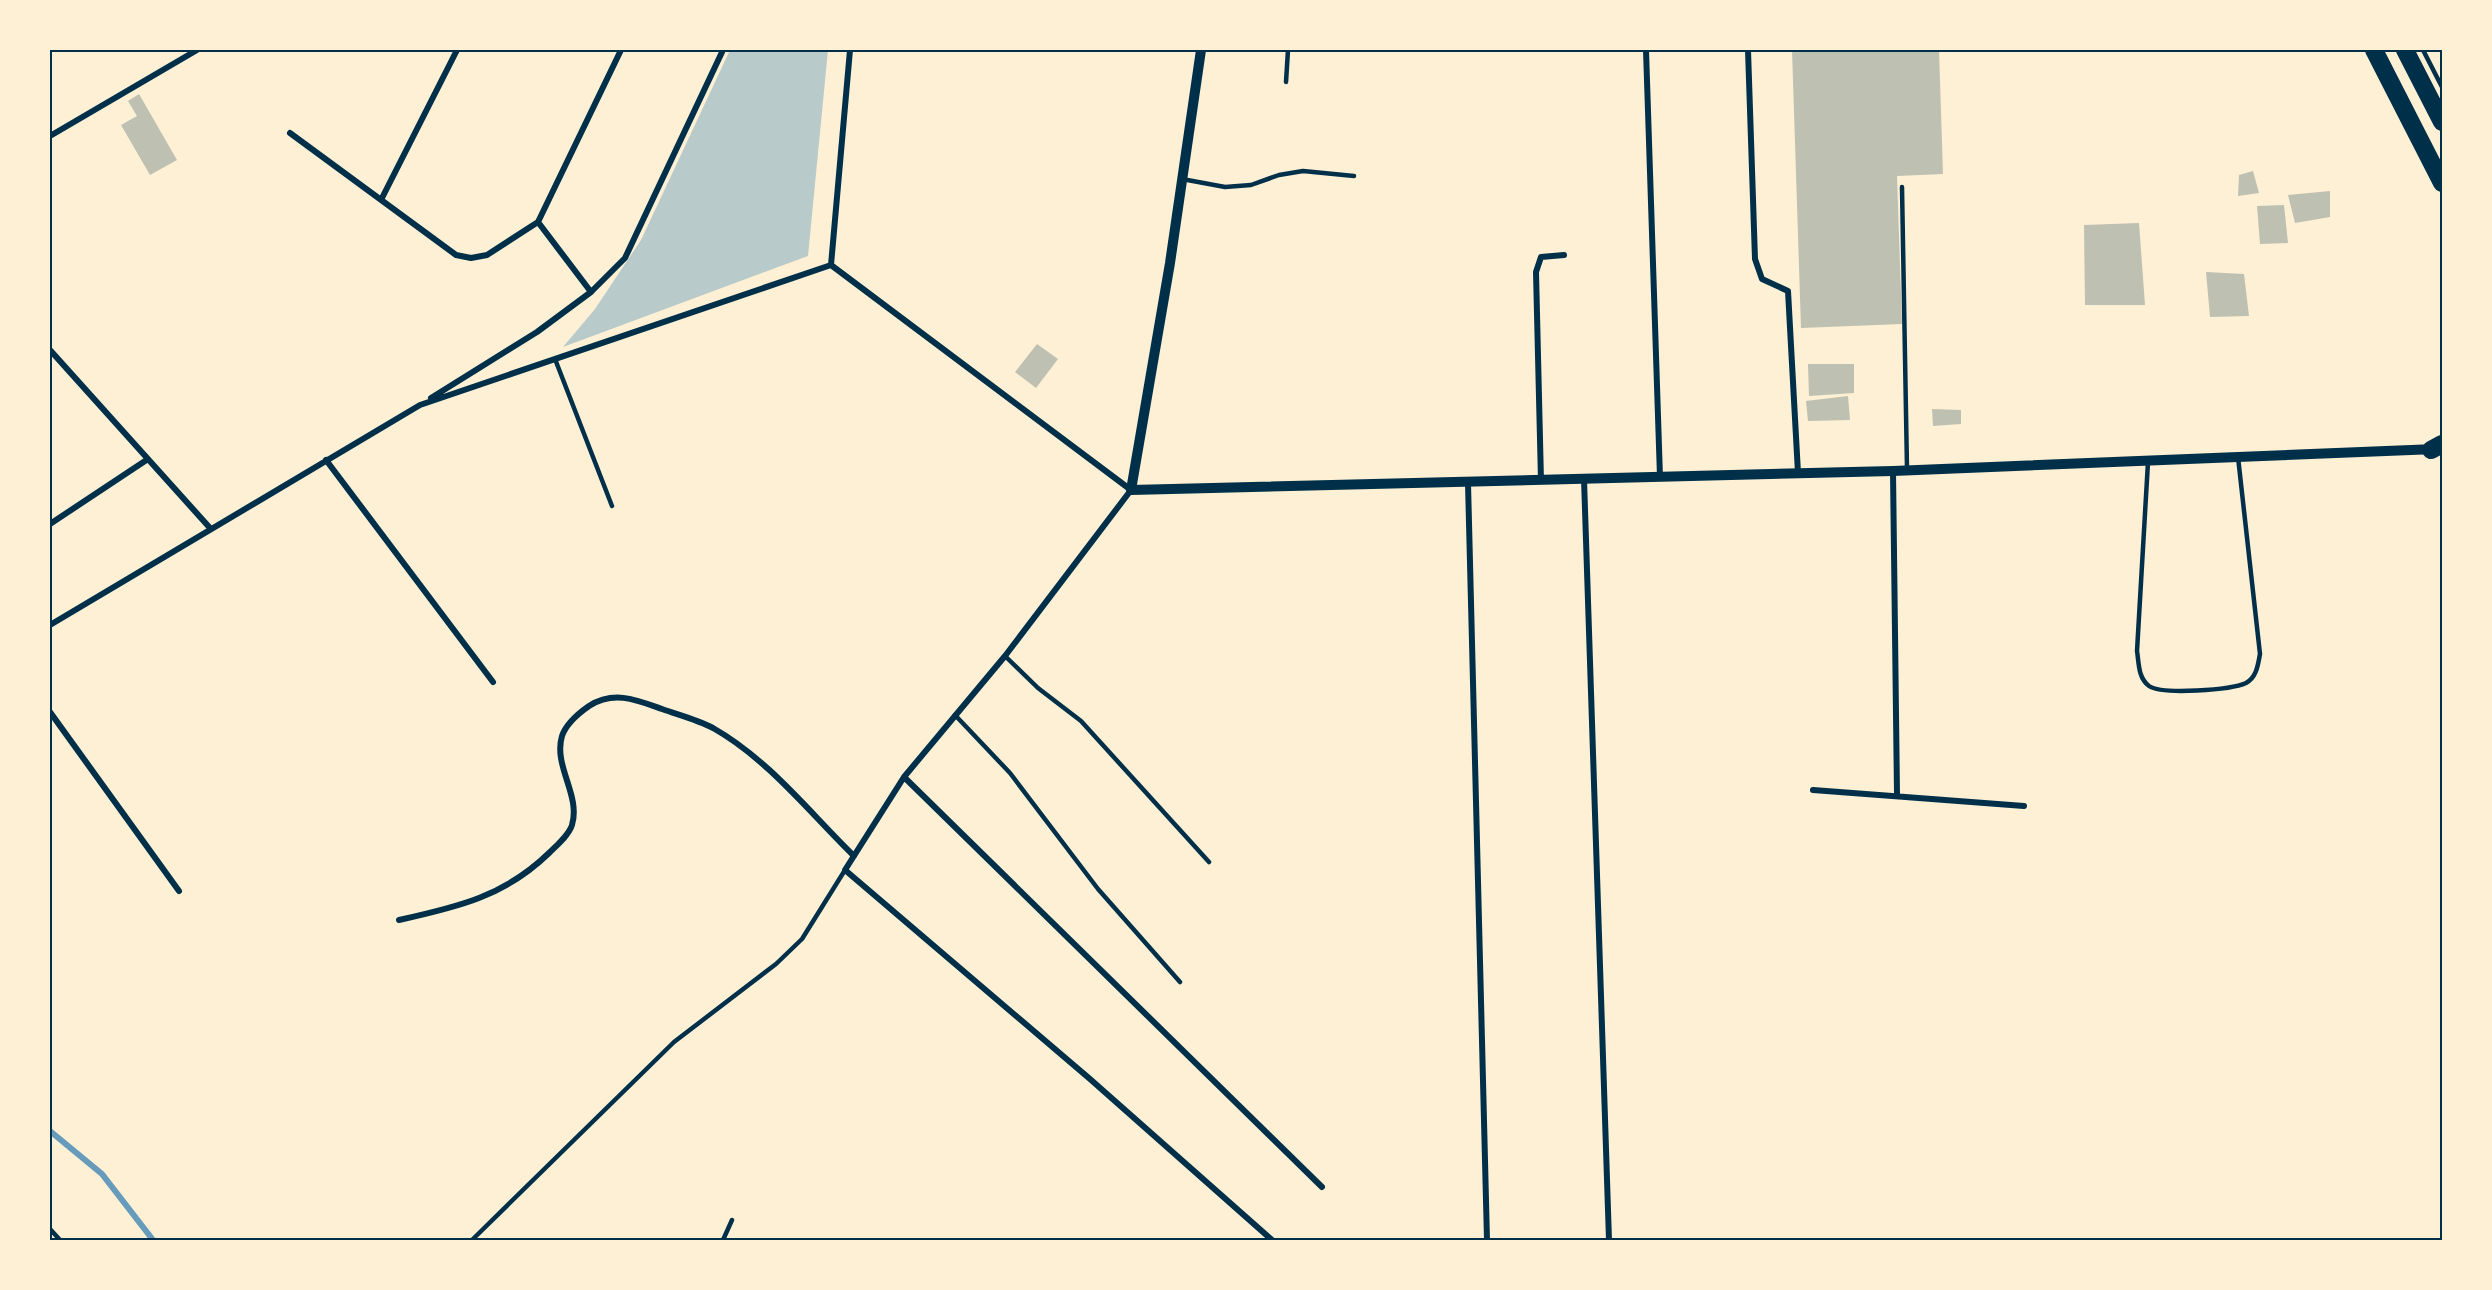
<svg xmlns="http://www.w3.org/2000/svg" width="2492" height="1290" font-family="Arial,sans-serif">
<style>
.green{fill:#b9caca}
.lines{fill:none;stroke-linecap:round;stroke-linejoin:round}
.stream{stroke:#669bbc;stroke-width:6}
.building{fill:#bec0b2}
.service{stroke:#003049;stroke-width:4.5}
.minor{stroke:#003049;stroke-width:6}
.tertiary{stroke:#003049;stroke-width:10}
.motorway{stroke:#003049;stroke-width:18}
.neatline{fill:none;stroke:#003049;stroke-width:2}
</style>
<rect width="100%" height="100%" fill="#fdf0d5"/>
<path class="green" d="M730 50H828L808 256 563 347 595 309 641 240Z"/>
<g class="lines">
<path class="stream" d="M50 1131 102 1174 153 1240"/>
</g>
<path class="building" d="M1792 50H1939L1943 174 1897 176 1902 324 1801 328Z
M139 94 177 160 150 175 121 125 137 116 128 101Z
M2253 171 2259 193 2238 196 2239 175Z
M2330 191V217L2295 223 2288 195Z
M2284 205 2288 243 2260 244 2257 206Z
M2139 223 2145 305H2085L2084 225Z
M2206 272 2244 274 2249 316 2210 317Z
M1037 344 1058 359 1036 388 1015 372Z
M1808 364H1854V393L1809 396Z
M1848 396 1850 420 1808 421 1806 401Z
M1932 409 1961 410V424L1933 426Z"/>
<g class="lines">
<path class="service" d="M2423 50 2442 87
M1286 82 1288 50
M1182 179 1225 187 1251 185 1279 175 1303 171 1354 176
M1902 187 1907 469
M555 359 612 506
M2148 462 2137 651C2139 663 2138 678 2149 686 2162 695 2231 690 2246 683 2257 677 2258 664 2260 654L2238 457
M1005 656 1038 688 1081 721 1209 862
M955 715 1010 773 1098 889 1180 982
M50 1229 60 1240
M472 1240 674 1042 776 964 802 939 845 870
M723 1240 732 1220"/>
<path class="minor" d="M1646 50 1660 477
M1748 50 1755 259 1762 279 1788 291 1798 473
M290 133 456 255 471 258 487 255 538 222 621 50
M50 136 197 50
M382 198 457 50
M538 222 591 292
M831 265 850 50
M50 350 210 528
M431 398 537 332 591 292 625 258 723 50
M326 460 493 682
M1893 471 1897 794
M1584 479 1609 1240
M1541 481 1536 272 1541 257 1564 255
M1468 483 1487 1240
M50 524 148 459
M50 625 420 405 831 265 1131 490 1005 656 904 777 845 870 1090 1079 1272 1240
M50 712 179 891
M904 777 1322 1187
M1813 790 2024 806
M399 920C458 907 505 896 549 853 557 845 569 835 572 825 581 795 553 766 562 736 566 724 579 713 589 706 614 690 637 700 662 709 679 715 698 720 713 728 768 759 809 812 854 856"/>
<path class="tertiary" d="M1201 50 1170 263 1131 490 1893 471 2436 449"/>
<path class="motorway" d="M2374 50 2442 183
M2405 50 2442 122
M2431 450 2442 444"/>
</g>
<rect width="2492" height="1290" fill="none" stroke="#fdf0d5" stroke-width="102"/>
<rect x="51" y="51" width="2390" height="1188" class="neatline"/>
</svg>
